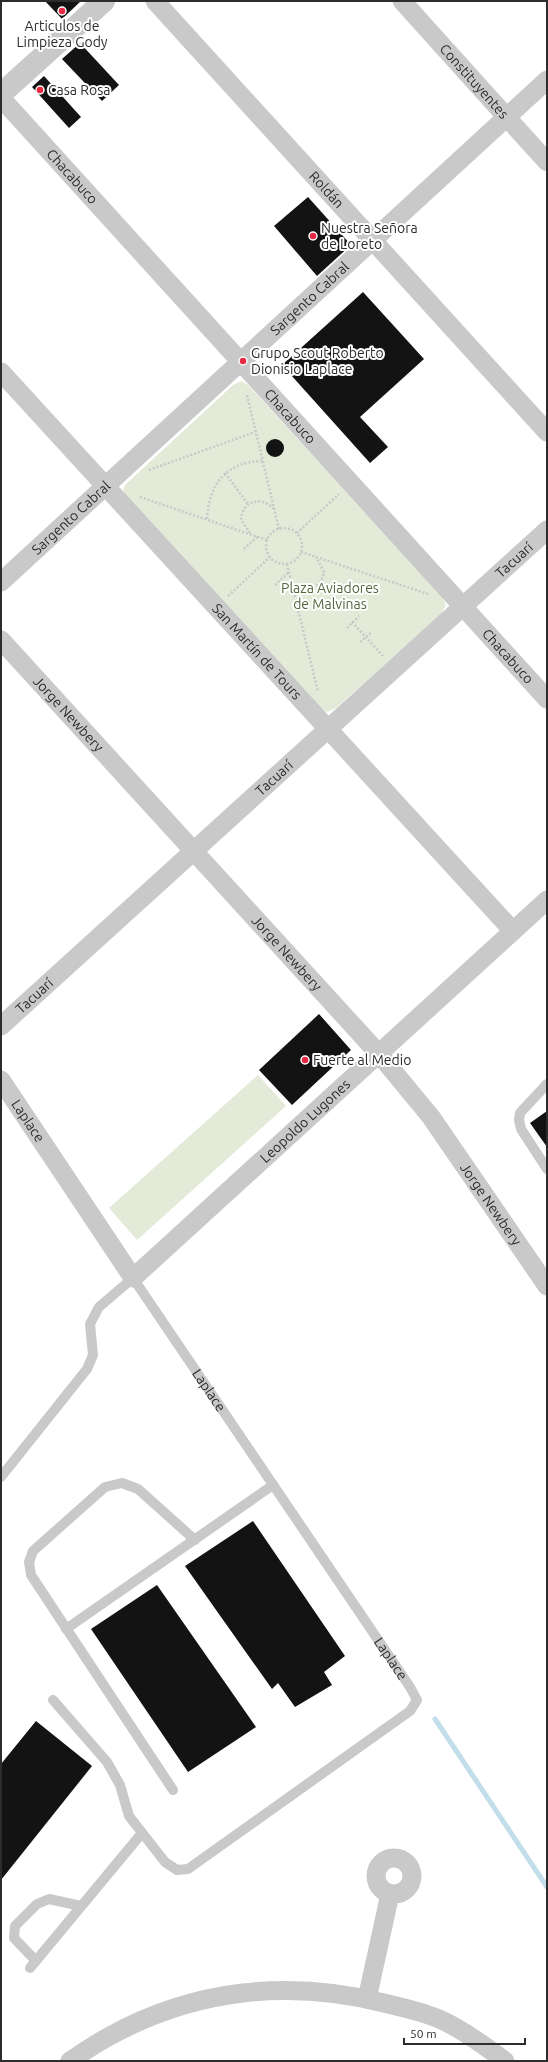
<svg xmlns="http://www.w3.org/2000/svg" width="548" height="2062" font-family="Ubuntu,sans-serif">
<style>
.green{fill:#e3ead8}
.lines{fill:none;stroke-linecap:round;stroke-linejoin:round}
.stream{stroke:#c3deeb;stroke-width:5}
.building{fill:#131313}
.path{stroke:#c9c9c9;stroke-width:2.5;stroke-dasharray:2 2;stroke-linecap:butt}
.service{stroke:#c9c9c9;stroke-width:10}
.minor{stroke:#c9c9c9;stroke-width:19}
.tertiary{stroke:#c9c9c9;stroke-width:22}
.poi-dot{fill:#e82943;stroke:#fff;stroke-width:1.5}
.labels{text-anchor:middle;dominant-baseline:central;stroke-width:4;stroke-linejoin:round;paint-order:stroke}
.poi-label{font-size:14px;fill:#2c2c2c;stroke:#fff;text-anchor:start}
.street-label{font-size:14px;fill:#2c2c2c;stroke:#fff}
.park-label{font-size:14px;fill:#526739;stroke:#fff}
</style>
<rect width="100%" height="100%" fill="#fff"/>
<path class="green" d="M241 381 248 385 441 595 446 605 441 614 336 708 327 712 320 709 126 496 123 489 126 484 233 385Z
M258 1075 286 1106 137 1240 109 1208Z"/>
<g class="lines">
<path class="stream" d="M435 1719 547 1887"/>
</g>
<path class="building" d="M45 1H81L62 19Z
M80 43 119 85 102 101 62 59Z
M44 76 81 117 69 128 32 87Z
M308 197 351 245 317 276 274 226Z
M363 292 424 359 360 417 388 447 370 463 282 365Z
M266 448a9 9 0 1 1 18 0a9 9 0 1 1-18 0Z
M319 1014 351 1050 292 1105 259 1070Z
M547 1111V1147L530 1123Z
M253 1521 345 1656 324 1672 332 1685 295 1707 278 1683 272 1689 185 1566Z
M157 1585 256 1727 188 1772 91 1629Z
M36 1721 92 1766 1 1880V1764Z"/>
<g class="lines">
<path class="path" d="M247 395 279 529
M149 470 255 432
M225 473 248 504
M140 497 267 540
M207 519C209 484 226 462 262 461
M266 546a18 18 0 1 1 36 0a18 18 0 1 1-36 0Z
M250 533 241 520C242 501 261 495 274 509
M297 533 339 494
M244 549 257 537
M301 552 428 594
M287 564 318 692
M292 581C303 596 322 589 324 572L316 557
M275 585 289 572
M228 596 270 557
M352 622 383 656
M347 628 359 616
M360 642 372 632"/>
<g class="service">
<path d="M547 1084 520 1113 519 1120 521 1129 547 1169"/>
<path id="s1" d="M1 1477 87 1369 93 1355 90 1324 99 1307 133 1278 410 1687 417 1700 410 1711 188 1869 177 1870 165 1862 129 1816 120 1785 107 1762 53 1700"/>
<path d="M66 1629 273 1485"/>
<path d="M173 1790 31 1575 29 1562 33 1551 105 1487 122 1483 138 1489 195 1540"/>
<path d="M36 1961 14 1938 15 1926 37 1904 49 1899 81 1906"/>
<path d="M30 1968 142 1833"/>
</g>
<g class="minor">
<path id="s2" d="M155 1 547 432"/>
<path id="s3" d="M402 1 547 162"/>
<path id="s4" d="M1 98 547 699"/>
<path id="s5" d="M1 372 513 931"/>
<path id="s6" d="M1 582 547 80"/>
<path id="s7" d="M1 640 379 1054 431 1117 547 1286"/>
<path id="s8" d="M1 1026 547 530"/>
<path id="s9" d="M1 1080 133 1278 547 900"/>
<circle cx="394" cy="1876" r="18"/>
<path d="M367 1999 390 1894"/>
<path d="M70 2061C82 2053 95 2044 108 2037 194 1989 289 1979 384 2003 408 2009 434 2014 455 2027 473 2037 489 2049 505 2061"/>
</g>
<path class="tertiary" d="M1 94 104 1"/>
</g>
<g class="poi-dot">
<circle cx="62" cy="11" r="4"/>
<circle cx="40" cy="90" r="4"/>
<circle cx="313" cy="236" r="4"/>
<circle cx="243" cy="361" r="4"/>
<circle cx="305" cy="1060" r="4"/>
</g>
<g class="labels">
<g class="poi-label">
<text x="62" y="26" text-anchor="middle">Articulos de<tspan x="62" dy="16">Limpieza Gody</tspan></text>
<text x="48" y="90">Casa Rosa</text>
<text x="321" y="228">Nuestra Señora<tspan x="321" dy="16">de Loreto</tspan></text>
<text x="251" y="353">Grupo Scout Roberto<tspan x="251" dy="16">Dionisio Laplace</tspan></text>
<text x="313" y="1060">Fuerte al Medio</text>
</g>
<g class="street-label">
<text stroke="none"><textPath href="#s3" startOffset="108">Constituyentes</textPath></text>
<text stroke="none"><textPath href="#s4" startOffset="106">Chacabuco</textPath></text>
<text stroke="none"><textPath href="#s2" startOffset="255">Roldán</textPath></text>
<text stroke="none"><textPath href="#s6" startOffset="419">Sargento Cabral</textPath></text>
<text stroke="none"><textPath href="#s4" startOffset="430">Chacabuco</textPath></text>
<text stroke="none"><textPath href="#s6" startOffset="95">Sargento Cabral</textPath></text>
<text stroke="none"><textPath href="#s8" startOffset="693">Tacuarí</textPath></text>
<text stroke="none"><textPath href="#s5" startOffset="379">San Martín de Tours</textPath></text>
<text stroke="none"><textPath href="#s4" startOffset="754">Chacabuco</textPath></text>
<text stroke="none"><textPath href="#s7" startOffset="100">Jorge Newbery</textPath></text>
<text stroke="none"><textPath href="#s8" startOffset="369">Tacuarí</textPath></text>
<text stroke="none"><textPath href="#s7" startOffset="424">Jorge Newbery</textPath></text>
<text stroke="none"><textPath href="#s8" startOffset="45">Tacuarí</textPath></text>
<text stroke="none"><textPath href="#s9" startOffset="49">Laplace</textPath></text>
<text stroke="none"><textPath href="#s9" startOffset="471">Leopoldo Lugones</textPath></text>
<text stroke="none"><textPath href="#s7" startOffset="748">Jorge Newbery</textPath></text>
<text stroke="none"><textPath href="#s1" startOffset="384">Laplace</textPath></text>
<text stroke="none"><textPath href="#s1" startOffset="708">Laplace</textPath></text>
</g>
<g class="park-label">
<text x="330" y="588">Plaza Aviadores<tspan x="330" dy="16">de Malvinas</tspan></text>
</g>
</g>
<rect width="548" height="2062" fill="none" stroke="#2c2c2c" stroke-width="4"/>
<path d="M404 2038v6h121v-6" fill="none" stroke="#2c2c2c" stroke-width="2"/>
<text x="410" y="2038" font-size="12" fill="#2c2c2c" stroke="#ffffff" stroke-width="3" paint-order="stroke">50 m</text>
</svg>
